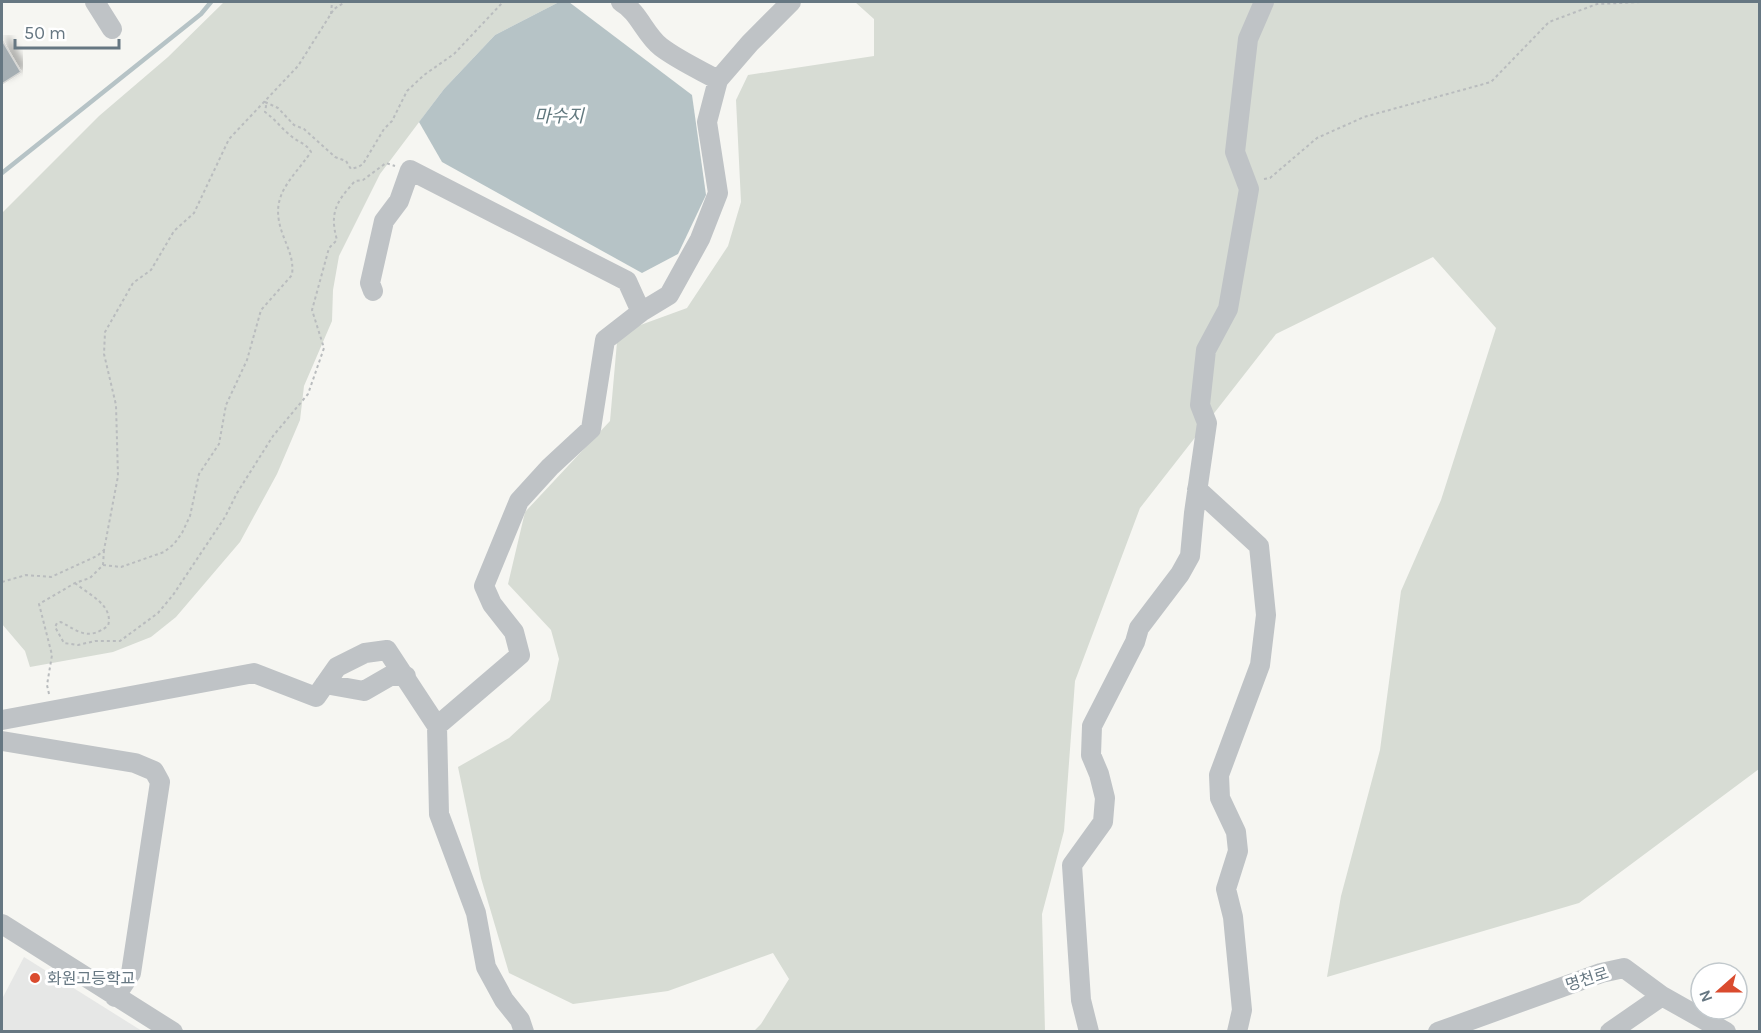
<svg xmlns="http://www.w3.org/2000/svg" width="1761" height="1033" font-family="Karla,'Noto Sans KR',sans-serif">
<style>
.built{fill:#e6e7e6}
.green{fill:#d7dcd4}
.water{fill:#b6c3c6}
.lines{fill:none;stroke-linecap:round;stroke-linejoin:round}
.stream{stroke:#b6c3c6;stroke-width:4.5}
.building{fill:#a5aeb3;stroke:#d7d7d5;stroke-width:1.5;filter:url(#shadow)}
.path{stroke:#b9bcbe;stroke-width:2;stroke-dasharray:3 3;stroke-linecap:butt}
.minor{stroke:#bfc3c6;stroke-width:20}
.poi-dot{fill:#da4b2e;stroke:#fff;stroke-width:2}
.labels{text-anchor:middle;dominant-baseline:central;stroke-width:6;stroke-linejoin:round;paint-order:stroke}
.poi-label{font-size:16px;fill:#667782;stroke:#fff;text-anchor:start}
.street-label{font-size:16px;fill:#667782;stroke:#fff}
.water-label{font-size:18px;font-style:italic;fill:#62797f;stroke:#fff}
</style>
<defs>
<filter id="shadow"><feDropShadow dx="5.5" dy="-5.5" stdDeviation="3" flood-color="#0004"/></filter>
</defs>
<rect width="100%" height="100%" fill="#f6f6f2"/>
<path class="built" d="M24 957 142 1031H2V999Z"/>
<path class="green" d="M224 2H559L495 35 444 89 380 174 339 256 333 290 332 321 304 386 300 420 277 474 240 542 176 617 151 637 113 652 30 667 25 651 2 624V213L99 116 168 57Z
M855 2H1759V769L1579 903 1327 977 1341 896 1380 750 1401 591 1441 500 1496 328 1433 257 1276 334 1140 508 1075 681 1064 831 1042 914 1045 1031H754L761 1024 789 979 773 953 668 991 573 1004 509 973 481 878 458 767 509 738 550 700 559 659 551 630 508 584 525 512 610 421 617 342 635 327 687 308 728 246 741 202 736 100 748 75 874 56V19Z"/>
<path class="water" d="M559 2H569L692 95 706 195 678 254 642 273 442 162 419 122 444 89 495 35Z"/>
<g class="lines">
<path class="stream" d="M2 173 201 14 211 2"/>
</g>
<path class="building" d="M2 40 21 72 2 84Z"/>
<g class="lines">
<path class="path" d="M331 14 332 2
M265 102 278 108 294 125 304 129 335 157 346 161 351 169 358 167 363 164 384 129 392 121 407 91 424 75 454 54 503 2
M1264 179 1270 178 1317 138 1364 117 1491 82 1549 22 1597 4 1642 2
M103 565 121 567 164 552 174 544 182 533 190 516 199 474 219 444 226 405 247 360 261 310 292 275C294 259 288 249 283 235 268 196 290 182 311 152 307 144 298 142 291 136 282 129 276 120 265 112L266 106 264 101
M2 582 26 575 51 577 97 556 104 550 118 476 116 405 104 354 105 332 133 283 151 270 174 231 194 213 229 139 298 66 334 9 345 2
M75 583C89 595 114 605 108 626 88 640 81 633 61 622L57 623 55 627 64 643 78 645 95 641H120L158 613 173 595 225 517 237 493 273 436 308 394 324 348 312 310 329 248 337 240C329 212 337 201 355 181L363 180 386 163 395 166
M49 694 47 685 52 655 39 604 75 583 90 578 103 565 104 550"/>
<path class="minor" d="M95 2 112 29
M621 2C639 12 645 35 661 47 678 60 700 70 718 80
M373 291 370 283 384 221 399 201 410 170 627 281 641 312
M1197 489 1259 546 1266 615 1260 665 1219 775 1220 798 1236 832 1238 851 1226 889 1233 917 1242 1010 1237 1032
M325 684 364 691 390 676H406
M2 720 254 673 316 697 337 667 365 653 387 650 437 726
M2 741 135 763 154 771 160 782 131 973 115 997
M2 924 173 1032
M524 1032 520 1020 504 1000 486 967 476 913 439 814 437 726 520 655 514 632 492 604 484 586 519 501 550 467 591 429 605 340 641 312 669 295 700 239 718 193 707 122 718 80 750 43 791 2
M1089 1032 1081 1000 1072 865 1103 822 1105 798 1099 774 1091 755 1092 726 1135 642 1139 628 1180 574 1190 556 1194 513 1207 423 1200 405 1206 350 1228 309 1249 189 1235 152 1248 39 1264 2
M1438 1032 1601 973 1624 968 1662 996 1726 1032
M1610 1032 1662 996"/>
</g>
<circle class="poi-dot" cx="35" cy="978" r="6"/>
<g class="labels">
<g class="poi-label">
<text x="47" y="978">화원고등학교</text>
</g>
<g class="street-label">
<text transform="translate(1587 979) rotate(-18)">명천로</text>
</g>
<g class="water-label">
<text x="559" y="116">마수지</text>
</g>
</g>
<rect width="1761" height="1033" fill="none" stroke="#667782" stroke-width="6"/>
<g transform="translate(1719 991) rotate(249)"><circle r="28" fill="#ffffff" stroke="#c2c9cd" stroke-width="1.5"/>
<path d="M0-4.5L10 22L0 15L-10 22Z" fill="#da4b2e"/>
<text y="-9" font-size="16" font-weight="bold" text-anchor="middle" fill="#667782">N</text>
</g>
<path d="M15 39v9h104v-9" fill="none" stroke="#667782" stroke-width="3"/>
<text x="24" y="39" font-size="18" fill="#667782" stroke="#ffffff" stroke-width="4.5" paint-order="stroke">50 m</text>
</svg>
